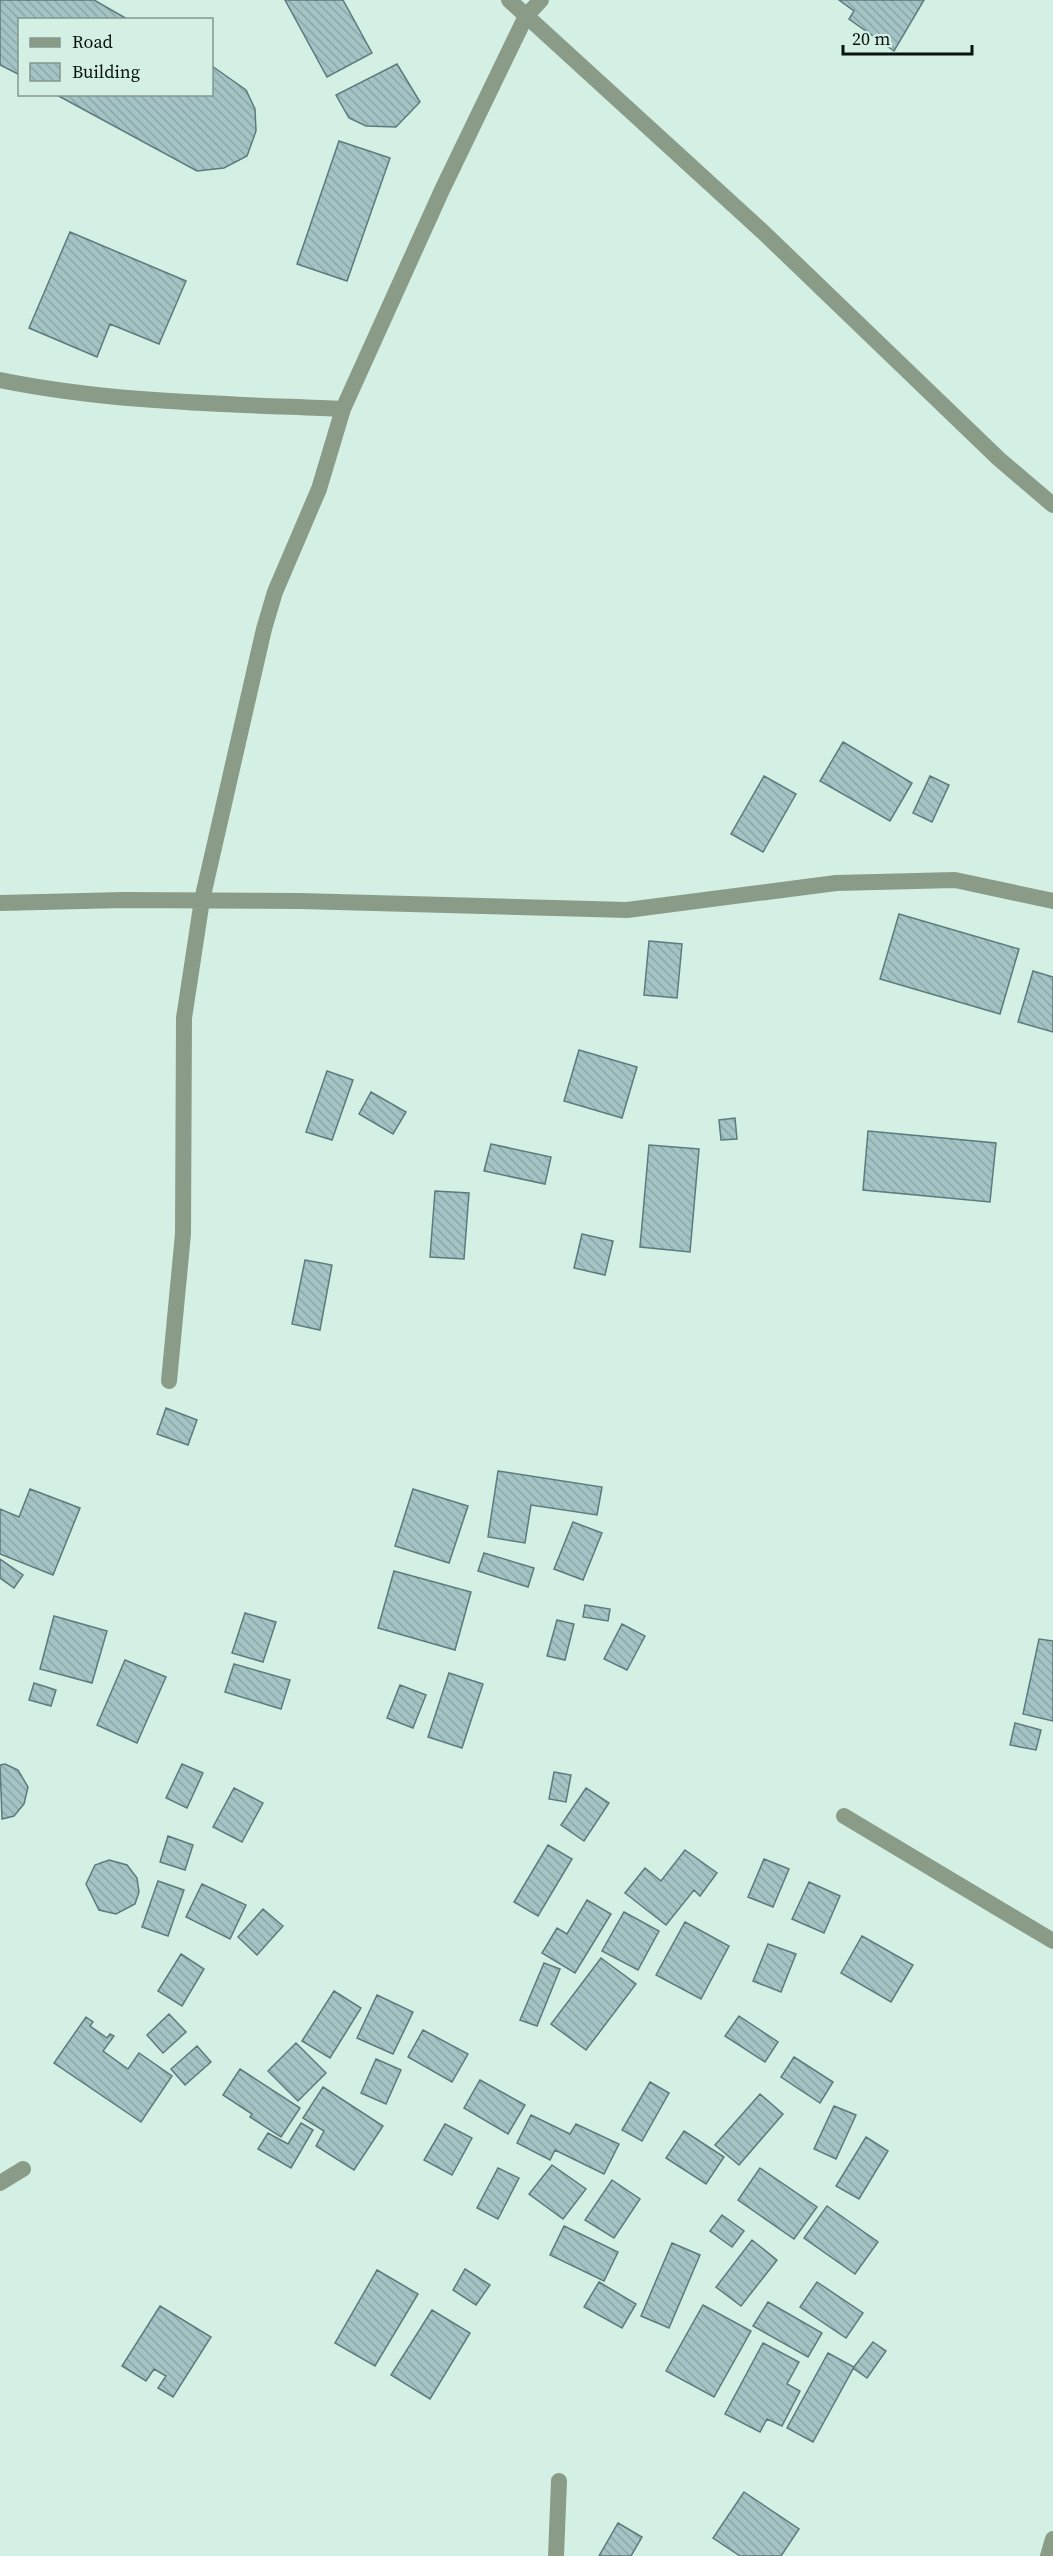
<svg xmlns="http://www.w3.org/2000/svg" width="1053" height="2556" font-family="'Source Serif 4',serif">
<style>
.building{fill:url(#building-back-hatch);stroke:#5e7a7c;stroke-width:1.5}
.lines{fill:none;stroke-linecap:round;stroke-linejoin:round}
.minor{stroke:#8a9c87;stroke-width:16}
</style>
<defs>
<pattern id="building-back-hatch" width="6" height="6" patternUnits="userSpaceOnUse" patternTransform="scale(1.5)"><rect width="6" height="6" fill="#a4c3c4"/><path d="M-1 5l2 2M0 0l6 6M5-1l2 2" fill="none" stroke="#8ca7a7"/></pattern>
</defs>
<rect width="100%" height="100%" fill="#d4f0e5"/>
<path class="building" d="M0 0H94L129 20H20V75L0 65Z
M285 0H343L372 53 327 77Z
M839 0H924L894 51 849 19 854 11Z
M397 64 420 102 396 127 366 126 349 118 336 95Z
M212 66 246 90 255 109 256 131 247 156 224 168 197 171 55 94H212Z
M339 141 390 158 347 281 297 264Z
M70 232 186 281 159 344 110 324 97 357 29 328Z
M843 742 912 783 890 821 820 781Z
M764 776 796 794 763 852 731 834Z
M930 776 949 785 932 822 913 813Z
M899 914 1019 949 1000 1014 880 979Z
M649 941 682 944 677 998 644 995Z
M1033 971 1053 977V1032L1018 1022Z
M579 1050 637 1067 622 1118 564 1101Z
M327 1071 353 1080 332 1140 306 1132Z
M371 1092 406 1112 393 1134 359 1114Z
M735 1118 737 1139 721 1140 719 1120Z
M868 1131 996 1143 990 1202 863 1190Z
M491 1144 551 1157 545 1184 484 1171Z
M649 1145 699 1149 690 1252 640 1247Z
M435 1191 469 1193 464 1259 430 1257Z
M582 1234 613 1241 605 1275 574 1268Z
M305 1260 332 1265 320 1330 292 1324Z
M166 1408 197 1420 188 1445 157 1434Z
M498 1471 602 1487 597 1515 531 1505 525 1543 488 1537Z
M30 1489 80 1508 53 1575 0 1554V1509L19 1517Z
M413 1489 468 1506 449 1563 395 1546Z
M573 1522 602 1533 583 1580 554 1569Z
M484 1553 534 1568 528 1587 478 1571Z
M0 1559 23 1575 14 1588 0 1578Z
M394 1571 471 1592 455 1650 378 1628Z
M585 1605 610 1609 608 1621 583 1617Z
M245 1613 276 1622 263 1662 232 1653Z
M54 1616 107 1631 92 1683 40 1669Z
M557 1620 574 1624 565 1660 547 1656Z
M622 1624 645 1636 627 1670 604 1659Z
M1039 1639 1053 1641V1721L1023 1714Z
M125 1660 166 1677 137 1743 97 1725Z
M234 1664 290 1680 281 1709 225 1692Z
M449 1673 483 1684 462 1748 428 1737Z
M34 1683 56 1690 51 1706 29 1700Z
M400 1685 426 1695 413 1728 387 1718Z
M1015 1723 1041 1730 1036 1750 1010 1745Z
M5 1764 18 1770 28 1787 24 1804 14 1816 2 1819 0 1765Z
M182 1764 203 1773 187 1808 166 1798Z
M554 1772 571 1775 566 1802 549 1799Z
M234 1788 263 1803 242 1842 213 1827Z
M586 1788 609 1803 584 1841 561 1825Z
M168 1836 193 1845 185 1870 160 1862Z
M548 1845 572 1859 538 1916 514 1902Z
M685 1850 717 1873 700 1896 694 1890 666 1925 625 1893 645 1868 661 1881Z
M764 1859 789 1869 773 1907 748 1897Z
M109 1860 127 1865 137 1878 139 1892 135 1904 116 1914 99 1910 86 1884 95 1865Z
M158 1881 184 1890 168 1936 142 1927Z
M809 1882 840 1896 824 1933 792 1919Z
M202 1884 246 1905 230 1939 186 1917Z
M587 1900 611 1914 575 1973 542 1953 557 1928 567 1934Z
M263 1909 283 1926 257 1955 238 1937Z
M624 1912 659 1931 638 1970 602 1951Z
M685 1922 729 1946 701 1999 656 1975Z
M862 1936 913 1965 891 2002 841 1973Z
M768 1944 796 1954 781 1992 753 1981Z
M181 1954 204 1969 182 2006 158 1991Z
M601 1958 636 1984 586 2050 551 2024Z
M544 1963 560 1969 537 2026 520 2020Z
M334 1991 361 2008 330 2058 302 2041Z
M377 1995 413 2012 393 2054 357 2038Z
M169 2014 186 2032 163 2053 147 2035Z
M739 2016 778 2042 765 2062 725 2036Z
M86 2017 93 2022 90 2026 107 2038 110 2034 114 2036 103 2051 128 2069 139 2053 172 2076 141 2122 54 2063Z
M423 2030 468 2054 452 2082 408 2057Z
M296 2043 326 2073 298 2101 268 2071Z
M197 2046 211 2062 185 2085 171 2069Z
M794 2057 833 2082 820 2103 781 2077Z
M376 2059 401 2070 386 2104 361 2093Z
M240 2069 300 2108 281 2137 250 2117 252 2114 223 2095Z
M480 2080 525 2105 508 2134 464 2108Z
M650 2082 669 2093 642 2141 622 2130Z
M323 2087 383 2126 354 2170 316 2146 324 2131 303 2118Z
M760 2094 783 2114 739 2165 715 2145Z
M834 2106 856 2115 836 2159 814 2149Z
M531 2115 570 2134 576 2124 619 2144 604 2174 555 2150 550 2160 517 2143Z
M301 2123 313 2130 291 2168 258 2149 268 2133 288 2144Z
M445 2124 472 2138 452 2175 424 2160Z
M684 2131 724 2157 706 2184 666 2158Z
M866 2137 888 2151 859 2199 836 2186Z
M552 2165 586 2189 563 2219 529 2194Z
M498 2168 519 2178 498 2219 477 2208Z
M760 2168 817 2207 794 2239 738 2200Z
M612 2180 640 2199 614 2238 585 2220Z
M827 2206 878 2242 855 2274 804 2238Z
M722 2215 744 2231 732 2247 710 2231Z
M564 2226 618 2252 604 2281 550 2255Z
M752 2240 777 2260 741 2306 716 2287Z
M672 2243 700 2255 669 2328 641 2316Z
M465 2269 490 2285 476 2305 453 2290Z
M377 2270 418 2294 375 2366 335 2343Z
M599 2282 636 2304 622 2328 584 2307Z
M817 2282 863 2313 846 2338 800 2307Z
M768 2302 822 2333 808 2357 753 2326Z
M703 2305 751 2331 714 2397 666 2371Z
M160 2306 211 2337 173 2397 158 2388 166 2376 154 2369 146 2381 122 2366Z
M432 2310 470 2333 430 2399 391 2375Z
M873 2342 886 2351 867 2378 853 2368Z
M763 2343 799 2362 787 2384 800 2391 782 2426 767 2419 760 2432 725 2414Z
M828 2353 854 2367 813 2442 787 2428Z
M744 2492 799 2529 781 2556H740L713 2538Z
M618 2523 642 2537 631 2556H599Z"/>
<g class="lines">
<path class="minor" d="M509 0 763 232 999 459 1053 505
M0 380C113 403 229 404 343 409
M0 903 124 900 300 901 627 910 836 883 955 880 1053 901
M169 1381 183 1234 184 1018 202 900 264 629 275 592 319 489 343 409 442 190 526 16 541 0
M844 1816 1053 1941
M0 2183 23 2169
M556 2556 559 2481
M1048 2556 1053 2539"/>
</g>
<rect x="18" y="18" width="195" height="78" fill="#d4f0e5" stroke="#83988f" stroke-width="1.5"/>
<rect x="30" y="38" width="30" height="9" fill="#8a9c87" stroke="#83988f" stroke-width="1.5"/>
<text x="72" y="48" font-size="18" fill="#09130f">Road</text>
<rect x="30" y="63" width="30" height="18" fill="url(#building-back-hatch)" stroke="#83988f" stroke-width="1.5"/>
<text x="72" y="78" font-size="18" fill="#09130f">Building</text>
<path d="M843 45v9h129v-9" fill="none" stroke="#09130f" stroke-width="3"/>
<text x="852" y="45" font-size="18" fill="#09130f" stroke="#d4f0e5" stroke-width="4.5" paint-order="stroke">20 m</text>
</svg>
